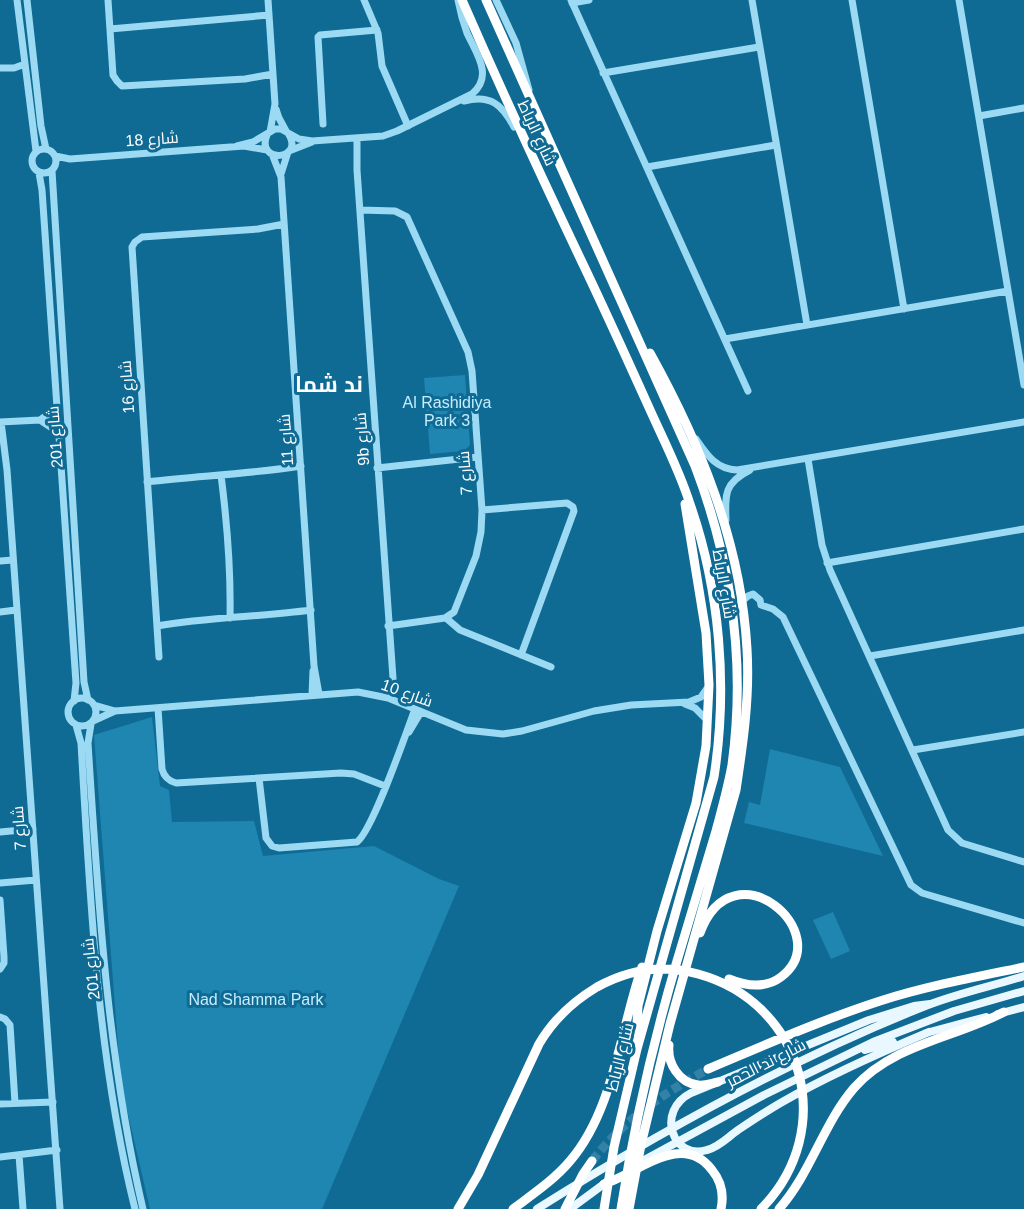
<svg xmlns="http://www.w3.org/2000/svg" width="1024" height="1209" font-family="Helvetica,Cairo,sans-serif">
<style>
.green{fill:#1e86b1}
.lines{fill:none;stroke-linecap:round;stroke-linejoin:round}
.highway-tunnel{stroke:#3381a4;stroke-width:9;stroke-dasharray:9 4.5;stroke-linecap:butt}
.minor{stroke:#9cdaf4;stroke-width:7}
.major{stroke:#e9f7ff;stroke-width:8}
.highway{stroke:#fff;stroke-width:9}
.labels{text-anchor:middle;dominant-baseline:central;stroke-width:6;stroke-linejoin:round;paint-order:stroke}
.street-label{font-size:16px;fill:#fff;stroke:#0f6b94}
.park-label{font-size:16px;fill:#c4edfe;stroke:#0f6b94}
.district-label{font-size:22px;font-weight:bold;fill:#fff;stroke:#0f6b94}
</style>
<rect width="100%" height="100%" fill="#0f6b94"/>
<path class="green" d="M465 375 470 445 464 451 430 454 424 378Z
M152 717 160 786 169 790 172 822 254 821 263 856 374 846 439 879 459 886 322 1209H150L121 1084 94 735Z
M770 749 840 767 883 856 744 823 749 802 760 805Z
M833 912 850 951 831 959 813 920Z"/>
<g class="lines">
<path class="highway-tunnel" d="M592 1161C627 1117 660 1096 708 1069"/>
<path class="minor" d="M17 0 36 151
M27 0 41 126 46 149
M108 0 113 75 117 81 122 86 245 79 273 74
M268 0 275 104 270 132
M364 0 378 33 382 66 408 126
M496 0 516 43 529 90
M571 0 748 391
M752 0 807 325
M852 0 904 309
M959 0 1024 385
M572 3 589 0
M110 29 269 15
M0 68H14L25 64
M603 73 759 47
M464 101C491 94 502 105 514 127
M276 109 279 118 286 131
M979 116 1024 108
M323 124 318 37 320 35 377 30
M267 135C255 164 306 161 288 133
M357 138V170L393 678 392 686 388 698
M237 146 253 142 275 129H281L299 139 312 141 383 136 397 131 472 94C494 76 476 53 467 33 463 22 460 11 458 0
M32 161a12 12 0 1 1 24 0a12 12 0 1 1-24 0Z
M289 151 312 142
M272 154 281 177 314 666 319 694
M55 156 70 159 244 146 267 150
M647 167 776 145
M52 171 84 682 88 700
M39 173 42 190 76 683 74 701
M281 174 288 152
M360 210 395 211 407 217 468 352 472 371 482 510 481 532 476 556 454 612 445 618 388 626
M725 339 1008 291
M40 420 58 432
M0 422 40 420 56 409
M1 422 7 470 60 1209
M696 439C707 455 716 469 737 470L1024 422
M808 459 822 545 830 570 948 830 962 843 1024 862
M377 468 478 457
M221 475C227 522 231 570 230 618
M147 482C198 476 250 474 301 466
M482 510 567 503 573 507 574 511 521 655
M726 520C725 495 724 483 750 470
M0 561 13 560
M827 563 1024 529
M741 602 748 596 753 594 760 600 761 605 773 609 783 617 911 885 922 893 1024 923
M0 612 16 610
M446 618 460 630 551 667
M157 626C208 617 260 617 311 610
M870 656 1024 630
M159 657 132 247 135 242 142 237 258 229 284 224
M312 695 313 671
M68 712a14 14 0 1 1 28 0a14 14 0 1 1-28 0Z
M685 704 695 708 707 720
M94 705 115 711 358 692 388 698 466 730 503 734 522 731 594 711 631 705 689 702 701 697 708 687
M158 708 162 769C164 777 169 781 176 783L341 773 354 774 385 786
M93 721 115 711
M91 724 88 743C98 899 107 1056 143 1209
M76 725 81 743C90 898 97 1057 135 1209
M409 732 421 712
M913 750 1024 732
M259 778 266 838 272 846 279 848 357 842C373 830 406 733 415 709
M0 832 33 829
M0 883 36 880
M0 900 4 957V963L0 969
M0 1017 5 1019 10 1025 15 1103
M0 1104 53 1102
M19 1155 23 1209
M0 1157 57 1150"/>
<path class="major" d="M998 1014 1024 1007
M929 1032C879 1053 831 1074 784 1101 768 1110 753 1120 738 1130 728 1137 719 1147 707 1150 673 1161 655 1111 691 1093L869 1020 914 1006 930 1004
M926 1033 986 1017
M865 1050 893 1042
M635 1165 764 1095 873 1042 954 1011 1024 991
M537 1209C661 1131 791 1059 928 1005 959 993 992 986 1024 976
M570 1209 608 1181"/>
<path class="highway" d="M462 0C500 87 540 174 581 260 605 310 628 361 651 412 665 443 680 472 690 504 720 590 728 687 714 777L637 1049 614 1147 604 1209
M486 0 695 466C732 563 746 662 732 765 728 787 722 809 716 831 703 875 690 918 677 961 653 1042 634 1126 621 1209
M700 933C733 843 838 934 781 977 765 989 746 986 729 979
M636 1040 638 1006 657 931 696 803 706 746 709 685 706 633 685 504
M669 1045C667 1063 679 1083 698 1085 705 1086 712 1083 718 1082
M708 1069C765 1045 821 1020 880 1001 927 986 976 977 1024 967
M604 1184C637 1174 682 1130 712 1170 721 1181 724 1195 721 1209
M458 1209 478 1175 539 1044C553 1020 572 1002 597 987 628 970 663 964 698 974 804 1003 839 1130 761 1209
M513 1209C533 1194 554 1180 570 1161 614 1110 620 1030 642 967
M565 1209 583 1174 592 1161
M629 1209 641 1145 670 1024 736 790C743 744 750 697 747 649 741 543 701 445 650 353
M779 1209C811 1173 823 1124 854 1088 893 1044 955 1038 1004 1012"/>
</g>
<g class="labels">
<g class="street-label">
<text transform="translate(537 133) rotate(65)">شارع الرباط</text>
<text transform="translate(152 139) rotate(-4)">شارع 18</text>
<text transform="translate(127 387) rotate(-94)">شارع 16</text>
<text transform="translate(55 437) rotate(-94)">شارع 201</text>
<text transform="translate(362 439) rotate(-94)">9b شارع</text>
<text transform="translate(286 440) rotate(-94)">شارع 11</text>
<text transform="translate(465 473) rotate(-94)">شارع 7</text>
<text transform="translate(724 584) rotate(80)">شارع الرباط</text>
<text transform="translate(407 693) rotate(20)">شارع 10</text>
<text transform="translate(19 828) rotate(-94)">شارع 7</text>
<text transform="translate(91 969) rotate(-96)">شارع 201</text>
<text transform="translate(620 1057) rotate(-76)">شارع الرباط</text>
<text transform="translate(766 1063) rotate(-27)">شارع ند الحمر</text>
</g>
<g class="park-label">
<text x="447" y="402">Al Rashidiya<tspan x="447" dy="18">Park 3</tspan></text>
<text x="256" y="999">Nad Shamma Park</text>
</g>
<g class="district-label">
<text x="329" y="384">ند شما</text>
</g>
</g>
</svg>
